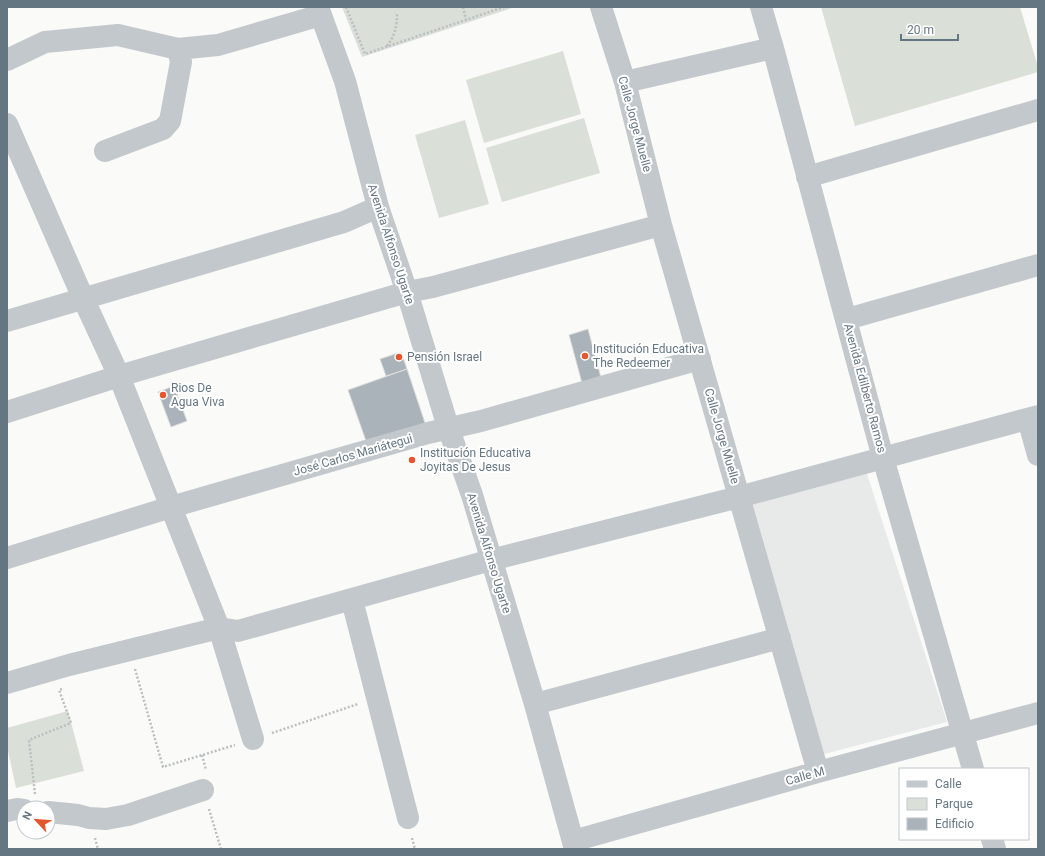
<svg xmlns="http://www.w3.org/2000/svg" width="1045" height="856" font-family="Roboto,sans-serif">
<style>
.built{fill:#e8e9e9}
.green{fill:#dadfd7}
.building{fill:#aab3b9;stroke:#dcdcda}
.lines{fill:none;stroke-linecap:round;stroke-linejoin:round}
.path{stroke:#bbbfc2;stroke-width:2.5;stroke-dasharray:2 2;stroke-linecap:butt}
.minor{stroke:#c3c8cc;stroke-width:22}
.poi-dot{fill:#e4572e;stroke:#fff;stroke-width:1.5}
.labels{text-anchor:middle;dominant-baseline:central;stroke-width:4;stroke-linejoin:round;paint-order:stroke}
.street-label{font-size:12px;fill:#657683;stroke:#fff}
.poi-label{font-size:12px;fill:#657683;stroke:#fff;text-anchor:start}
</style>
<rect width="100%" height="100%" fill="#fafaf8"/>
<path class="built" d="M866 471 947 722 824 754 752 504Z"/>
<path class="green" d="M342 7H515L362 57Z
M821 7H1020L1038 67V72L855 126Z
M563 51 581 114 484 143 466 80Z
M584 118 600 173 502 202 486 148Z
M465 120 489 204 439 218 415 135Z
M68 711 84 771 16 788 7 746V728Z"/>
<path class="building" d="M588 329 601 378 582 383 569 335Z
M401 352 407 369 386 376 380 359Z
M407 369 426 426 366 441 348 390Z
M174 386 187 421 171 427 158 392Z"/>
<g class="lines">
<path class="path" d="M346 7 365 54 504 7
M463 7 466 20
M387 46C395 36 397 26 397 14
M135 669 163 767 235 745
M272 733 358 704
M202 755 206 770
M35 794 29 740 71 723 59 690 62 689
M209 809 221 849
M95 838 98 849
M412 838 415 849"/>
<path class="minor" d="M318 7 345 81 378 207 407 292 448 427 472 495 535 704 575 849
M601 7 625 82 661 225 818 772
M761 7 773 48 883 458 973 769
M7 60 45 42 118 35 178 49
M625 82 773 48
M7 124 83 298 119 376 219 628 253 739
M105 151 163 129 170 121 181 62 178 49 218 45 321 15
M807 177 1038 110
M847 319 1038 265
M7 321 344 222 378 207
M7 412 119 376 407 292 433 287 661 225
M1028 419 1038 455
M7 558 171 507 428 433 481 421 700 359
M352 600 408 818
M7 683 69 665 219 628 238 631 491 560 739 497 1038 416
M535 704 780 638
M7 811 17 809 24 810
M48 812 78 815 89 818 106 819 128 815 203 790
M992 839 995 849
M573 841 818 772 1038 713"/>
</g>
<g class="poi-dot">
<circle cx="585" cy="356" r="4"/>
<circle cx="399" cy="357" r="4"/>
<circle cx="163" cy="395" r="4"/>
<circle cx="412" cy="460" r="4"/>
</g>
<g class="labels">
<g class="street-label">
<text transform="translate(635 124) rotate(75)">Calle Jorge Muelle</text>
<text transform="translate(391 244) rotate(72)">Avenida Alfonso Ugarte</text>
<text transform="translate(865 388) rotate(75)">Avenida Edilberto Ramos</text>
<text transform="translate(722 436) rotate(74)">Calle Jorge Muelle</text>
<text transform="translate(353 455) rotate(-16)">José Carlos Mariátegui</text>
<text transform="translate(489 553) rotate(73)">Avenida Alfonso Ugarte</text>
<text transform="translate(805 776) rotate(-16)">Calle M</text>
</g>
<g class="poi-label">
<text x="593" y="349">Institución Educativa<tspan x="593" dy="14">The Redeemer</tspan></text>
<text x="407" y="357">Pensión Israel</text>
<text x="171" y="388">Rios De<tspan x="171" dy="14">Agua Viva</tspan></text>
<text x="420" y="453">Institución Educativa<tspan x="420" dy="14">Joyitas De Jesus</tspan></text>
</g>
</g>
<rect width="1045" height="856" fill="none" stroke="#657683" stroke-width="16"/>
<rect x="899" y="768" width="130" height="72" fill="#ffffff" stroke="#c1c8cd"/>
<rect x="907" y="781" width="20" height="6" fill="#c3c8cc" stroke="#c1c8cd"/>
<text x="935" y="788" font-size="12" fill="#657683">Calle</text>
<rect x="907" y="798" width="20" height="12" fill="#dadfd7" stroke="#c1c8cd"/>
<text x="935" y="808" font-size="12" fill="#657683">Parque</text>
<rect x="907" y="818" width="20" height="12" fill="#aab3b9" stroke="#c1c8cd"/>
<text x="935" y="828" font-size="12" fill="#657683">Edificio</text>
<g transform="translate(36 820) rotate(296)"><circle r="19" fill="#ffffff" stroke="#c1c8cd"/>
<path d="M0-3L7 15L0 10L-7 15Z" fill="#e4572e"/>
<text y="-6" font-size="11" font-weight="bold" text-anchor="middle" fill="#657683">N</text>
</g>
<path d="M901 34v6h57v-6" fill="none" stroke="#657683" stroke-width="2"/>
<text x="907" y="34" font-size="12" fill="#657683" stroke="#ffffff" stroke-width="3" paint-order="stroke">20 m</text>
</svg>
